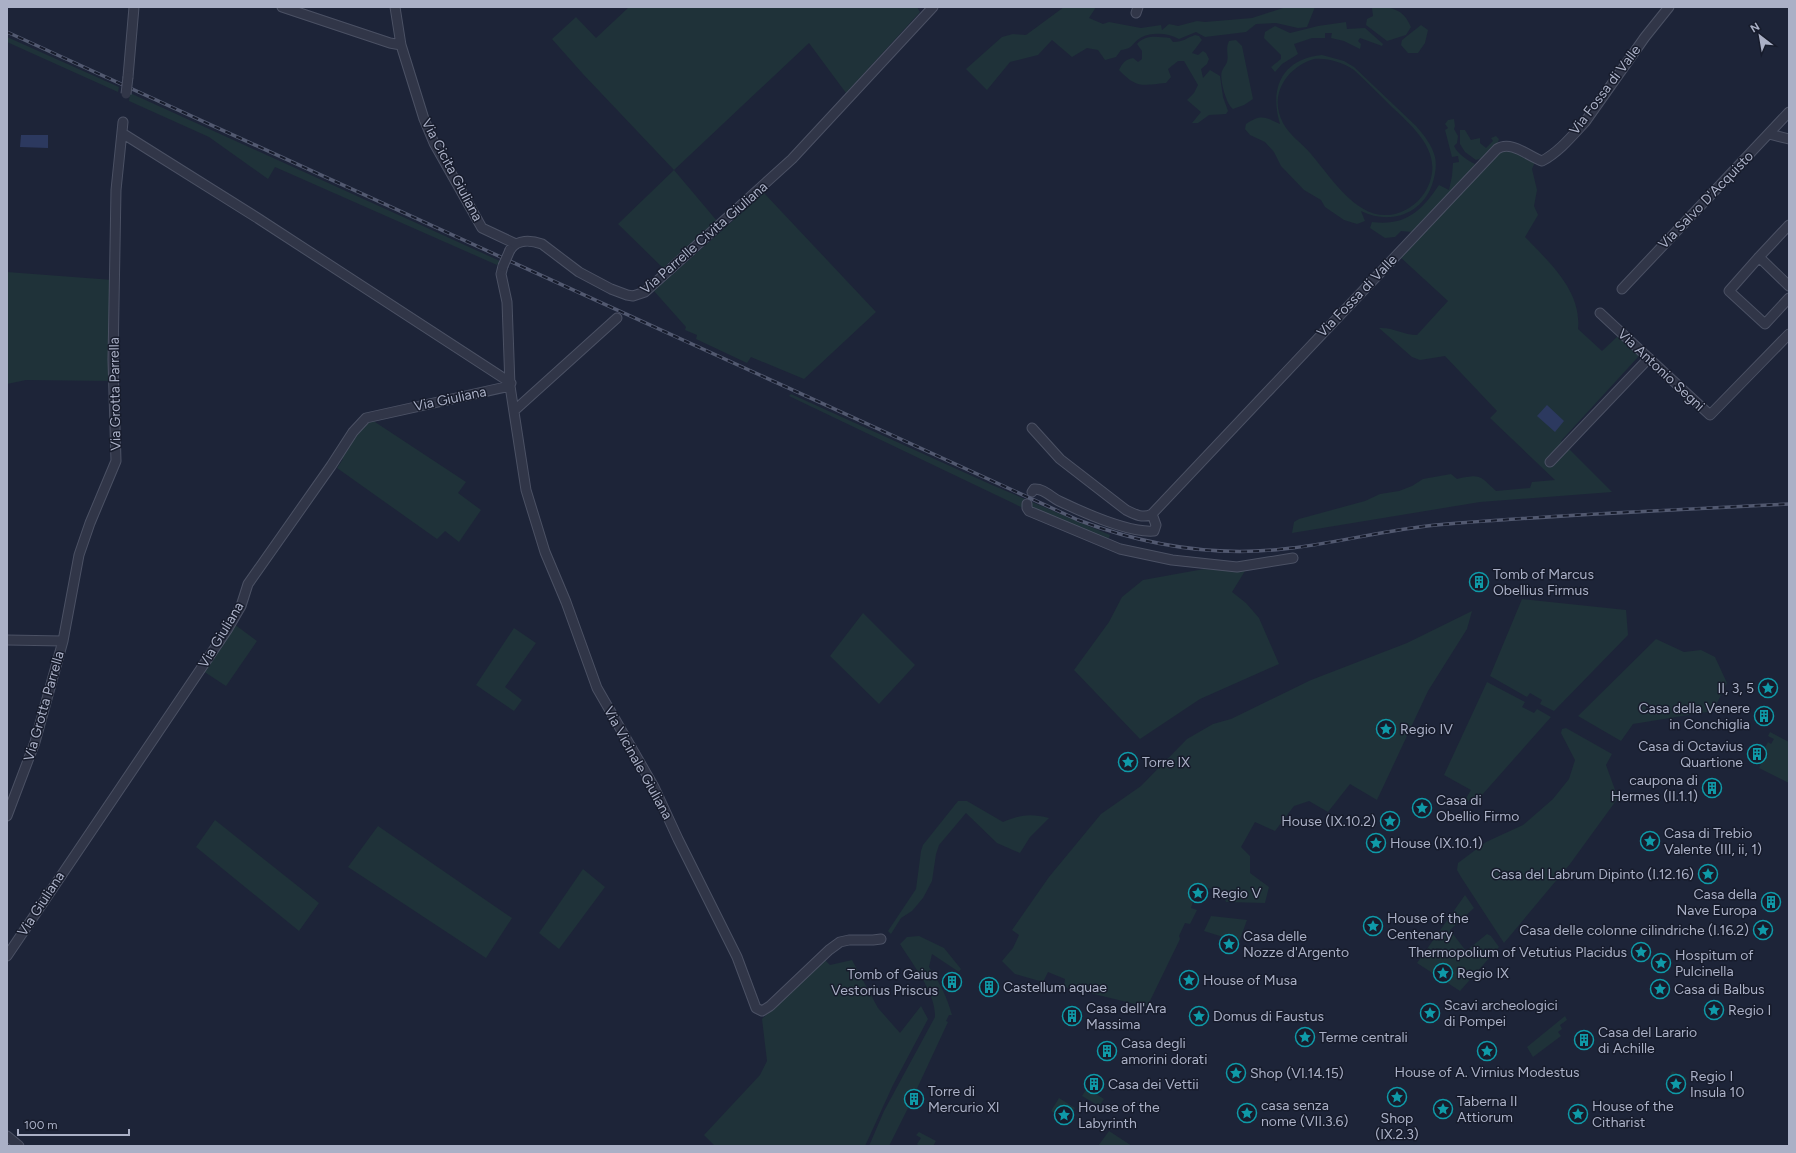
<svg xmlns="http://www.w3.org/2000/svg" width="1796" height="1153" font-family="Figtree,sans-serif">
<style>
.green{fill:#1f3239;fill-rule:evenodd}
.water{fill:#2c395f}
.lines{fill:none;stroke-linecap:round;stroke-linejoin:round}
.minor-casing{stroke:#4b5164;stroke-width:11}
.minor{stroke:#313648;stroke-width:9}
.rail-casing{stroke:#525970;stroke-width:3.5}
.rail{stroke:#171c2c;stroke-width:2;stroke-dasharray:6;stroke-linecap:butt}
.minor-bridge-casing{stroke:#4b5164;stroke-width:11;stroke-linecap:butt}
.minor-bridge{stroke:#313648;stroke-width:9}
.labels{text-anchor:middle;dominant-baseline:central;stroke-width:3;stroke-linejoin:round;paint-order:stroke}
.street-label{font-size:14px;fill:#aab0c6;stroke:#171c2c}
.poi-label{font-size:14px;fill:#aab0c6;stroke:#171c2c;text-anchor:start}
</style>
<rect width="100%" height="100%" fill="#1d2438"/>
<path class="green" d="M629 7H917L920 12 846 93 809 43 674 170 717 221 663 268 618 224 674 170 583 74 552 39 576 17 596 38Z
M1064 7H1096L1089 18 1103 24 1109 22 1141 28 1161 25 1162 30 1169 24 1178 26 1197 21 1205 22 1252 18 1286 7H1315L1307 27 1298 28 1276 23 1256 24 1246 32 1205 37 1196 32 1179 39C1168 33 1153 32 1142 37 1132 42 1134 49 1121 50L1116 57 1105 60 1098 50 1087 48 1072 57 1052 40 1038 55 1010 62 987 90 966 69 1002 37 1013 34 1026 35Z
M1373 7C1391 7 1403 8 1411 27L1406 35 1387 41 1366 25 1367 19 1373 16 1372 8Z
M1346 22 1347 29 1365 28 1383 44 1382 46 1360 38 1358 41 1361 44 1360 49 1344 41 1331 38 1332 33H1325V38H1312L1294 44 1298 54 1282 64 1275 72 1271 67 1281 59V55L1264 38 1265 32 1275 26 1290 33 1318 26Z
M1421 25 1428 30 1425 43 1418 53H1408L1401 45 1402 40Z
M1195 35 1199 36 1202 40 1192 53 1198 55 1203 51 1206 53 1209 59 1207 64 1201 69 1203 78 1210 70 1220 76 1223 97 1228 111 1226 114 1209 115 1198 123H1192L1201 112 1187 100 1194 93 1198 85 1184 61H1178L1168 69 1171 77 1166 83C1142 85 1137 89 1119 70 1123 62 1125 60 1133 58L1138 62 1142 59V51L1137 44C1145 34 1159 37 1170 38L1173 42C1184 42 1186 38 1195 35Z
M7 37 119 87 118 92 7 42Z
M1236 40 1242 46 1253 99 1244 105 1233 109C1226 104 1219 78 1222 71 1223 68 1226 65 1227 62 1229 54 1225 50 1229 41Z
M1322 55 1344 61 1354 67 1416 126C1424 135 1432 145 1435 157 1437 166 1435 176 1432 185 1421 215 1389 225 1361 211L1365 221 1357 224 1344 220 1325 207 1321 200 1304 190 1281 166 1274 152 1265 142 1250 135 1245 129 1246 124C1261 114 1265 117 1280 124 1269 88 1282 59 1322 55ZM1314 59C1329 58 1341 62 1354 70 1366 81 1377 92 1389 104 1407 122 1436 144 1432 173 1430 187 1422 200 1409 208 1365 234 1335 182 1311 154 1302 143 1289 135 1283 123 1268 95 1287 67 1314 59Z
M130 93 500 261 497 265 275 167 268 179 209 137 129 101Z
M1454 119 1455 126 1454 129 1458 136 1457 143 1454 146C1458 154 1467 160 1475 164L1474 167 1412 232 1401 231 1395 237 1385 238 1370 228 1372 222C1405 226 1421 212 1439 185L1449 190 1452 176 1453 163 1459 162 1458 156 1452 157 1445 130 1448 128 1445 124 1448 120Z
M1460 130H1465L1471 140 1480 138V143L1486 148 1493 141 1491 138 1496 136 1499 139 1498 142 1484 157 1476 160 1465 152 1460 144Z
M1510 149 1535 162 1532 169 1537 190 1534 206 1538 215 1525 237C1549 262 1582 291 1578 329L1602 351 1618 336 1639 356 1561 441 1612 492 1480 502 1292 533 1294 522 1299 519 1365 501 1380 494 1399 491 1412 486 1423 479 1451 474 1457 479C1480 474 1479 475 1496 491L1530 488 1532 482 1555 480 1490 418 1497 411 1445 356 1420 360 1412 357 1379 328C1393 327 1403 335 1417 335L1448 301 1399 256 1497 152Z
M764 193 876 312 804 379 751 357 747 363 696 339 697 335 685 330 686 327 654 291Z
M7 272 113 280 111 381 26 380 7 384Z
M791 394 992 485 1110 535 1108 540 1023 508 789 396Z
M372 420 466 482 458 493 481 510 459 542 445 531 437 539 337 468 343 459 341 457C350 444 358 428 372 420Z
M1204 569 1245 571 1232 592 1246 603 1259 618 1279 664 1200 699 1140 739 1074 670 1109 622 1122 597 1143 580Z
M1522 599 1626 610 1628 635 1554 711 1540 704 1542 700 1530 693 1527 697 1490 676Z
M1472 611 1467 629 1428 691 1377 800 1350 784 1328 812 1309 801 1294 806 1275 831 1255 822 1241 847 1250 856V873L1269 887 1265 903 1226 902 1222 891 1207 888 1206 893 1197 889 1191 908 1197 910 1190 924 1185 923 1179 936 1180 939 1147 1007 1090 993 1080 988 1078 990 1064 987 1065 979 1048 972 1043 982 1015 974 1002 961 1013 948 1019 935 1012 930 1049 877 1101 814 1141 786 1187 739 1213 724 1231 719 1311 680 1407 643Z
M863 613 915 665 879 704 830 656Z
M234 624 257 641 226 686 203 671Z
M514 628 536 643 505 687 522 700 514 711 476 685Z
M1656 639 1684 652 1701 650 1715 657 1727 683 1713 711 1633 724 1621 741 1578 716Z
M1487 682 1525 702 1522 707 1534 713 1537 709 1551 717 1474 804 1465 800 1471 790 1444 775Z
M1566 728 1612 754 1606 765 1618 798 1570 864 1504 943 1461 877 1457 870 1458 863 1486 842 1523 825 1553 799 1569 779 1575 760 1561 733 1562 729Z
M1770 732 1789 742V783L1759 768 1761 764 1753 760 1755 755 1760 757 1762 755 1767 757 1768 754 1763 751 1768 742 1771 744 1774 739 1768 736Z
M958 801H967L1003 822C1020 815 1030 813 1049 818L1030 837 1020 853 997 843 966 813 939 845 936 854 932 881 923 898 912 911 901 918 891 934 888 931 916 889 921 851 923 845Z
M215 820 319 903 299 931 196 847Z
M378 826 512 918 486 958 348 867Z
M583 869 605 887 559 949 539 933Z
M1465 895 1474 908 1450 930 1466 951 1487 934 1491 936 1499 947 1460 991 1417 963Z
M1211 916 1247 920 1239 942 1204 931Z
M919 936 944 948 961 969 959 972 932 954 929 967C940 983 947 997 952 1015H949L946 1021 948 1022 914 1095 911 1094 908 1100 911 1102 889 1146H869L884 1111 935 1017C936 993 913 965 900 944L907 937Z
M824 959 830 965 852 960 878 1008 900 1033 921 1006 928 1019 893 1085 865 1146H715L704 1135 760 1075 767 1061 762 1019Z
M1565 1016 1567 1020 1560 1025 1562 1029 1558 1032 1561 1036 1533 1057 1527 1047Z
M1672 1071 1687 1078 1681 1089 1667 1082Z
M1087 1088 1104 1099 1099 1106 1082 1096Z
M1059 1098 1075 1108 1066 1121 1051 1111Z
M1109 1131 1132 1146H1098Z
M919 1132 936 1141 933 1146H919L917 1144 921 1138 916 1135Z"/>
<path class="water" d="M21 135H48V148L20 147Z
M1547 405 1564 421 1555 432 1537 416Z"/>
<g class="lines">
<g class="minor-casing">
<path id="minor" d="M282 7 390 43 401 45
M395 7 401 45 424 119 434 143 482 228 516 244
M1136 13 1138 7
M128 77 134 7
M122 133 259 219 511 383
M1769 134 1789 139
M1789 225 1759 257 1789 286
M510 250C517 239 531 240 542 244L579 272 611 289 627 295 633 296 645 292 792 159 933 7
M1759 257 1729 291 1765 324 1789 298
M503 266 501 274 507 302 510 386 526 490 545 552 566 602 597 688 654 787 678 839 737 957 756 1008 762 1011 770 1006 829 950 840 942 849 940H873L881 939
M1622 289 1789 112
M1600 313 1710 415 1789 334
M515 410 617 318
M1032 428 1060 459 1126 510C1134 514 1143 519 1152 514L1497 149C1511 140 1528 156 1542 161 1559 152 1572 136 1585 122L1645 37 1669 7
M1550 462 1649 358
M1032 492 1034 489C1043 488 1051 497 1059 501 1082 512 1129 533 1154 531L1156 525 1152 514
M1027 504V508L1029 511 1120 549 1172 560 1237 567 1293 558
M7 640 63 641
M7 816 35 742 63 641 79 555 90 523 116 461 113 360 116 190 123 122
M7 956 227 630 241 606 248 584 331 466 353 432 366 418 510 386
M7 1136 19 1146"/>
</g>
<use href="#minor" class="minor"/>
<g class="rail-casing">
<path id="rail" d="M7 32 1078 520C1144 545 1212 557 1283 549 1334 544 1384 530 1436 525 1553 515 1671 510 1789 504"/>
</g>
<use href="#rail" class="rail"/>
<g class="minor-bridge-casing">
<path id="minor-bridge" d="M126 94 128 77
M503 266 510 250"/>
</g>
<use href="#minor-bridge" class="minor-bridge"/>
</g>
<defs>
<g id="building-ring" transform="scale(1)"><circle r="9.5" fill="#171c2c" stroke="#0f9aa8" stroke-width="1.5"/><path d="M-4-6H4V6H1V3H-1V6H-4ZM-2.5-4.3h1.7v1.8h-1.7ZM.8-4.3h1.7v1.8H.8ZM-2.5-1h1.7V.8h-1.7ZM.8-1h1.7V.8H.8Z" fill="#0f9aa8"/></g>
<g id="sight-ring" transform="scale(1)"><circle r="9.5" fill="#171c2c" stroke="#0f9aa8" stroke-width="1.5"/><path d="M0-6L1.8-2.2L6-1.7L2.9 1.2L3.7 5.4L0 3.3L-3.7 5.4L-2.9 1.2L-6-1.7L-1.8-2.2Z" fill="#0f9aa8"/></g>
</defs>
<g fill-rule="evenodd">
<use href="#building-ring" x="1479" y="582"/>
<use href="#sight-ring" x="1768" y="688"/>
<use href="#building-ring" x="1764" y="716"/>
<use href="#sight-ring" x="1386" y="729"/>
<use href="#building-ring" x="1757" y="754"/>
<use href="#sight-ring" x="1128" y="762"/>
<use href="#building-ring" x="1712" y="788"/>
<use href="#sight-ring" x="1422" y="808"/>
<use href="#sight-ring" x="1390" y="821"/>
<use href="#sight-ring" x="1650" y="841"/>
<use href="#sight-ring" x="1376" y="843"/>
<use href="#sight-ring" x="1708" y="874"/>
<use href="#sight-ring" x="1198" y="893"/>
<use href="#building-ring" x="1771" y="902"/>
<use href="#sight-ring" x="1373" y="926"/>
<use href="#sight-ring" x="1763" y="930"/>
<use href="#sight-ring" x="1229" y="944"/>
<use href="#sight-ring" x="1641" y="952"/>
<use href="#sight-ring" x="1661" y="963"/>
<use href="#sight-ring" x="1443" y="973"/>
<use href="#sight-ring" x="1189" y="980"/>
<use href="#building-ring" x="952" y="982"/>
<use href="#building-ring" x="989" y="987"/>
<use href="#sight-ring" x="1660" y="989"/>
<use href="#sight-ring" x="1714" y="1010"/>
<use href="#sight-ring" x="1430" y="1013"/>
<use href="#building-ring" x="1072" y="1016"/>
<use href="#sight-ring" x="1199" y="1016"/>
<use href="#sight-ring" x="1305" y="1037"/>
<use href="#building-ring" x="1584" y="1040"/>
<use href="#building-ring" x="1107" y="1051"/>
<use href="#sight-ring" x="1487" y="1051"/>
<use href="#sight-ring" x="1236" y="1073"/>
<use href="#building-ring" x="1094" y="1084"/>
<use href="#sight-ring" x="1676" y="1084"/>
<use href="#sight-ring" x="1397" y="1097"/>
<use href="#building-ring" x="914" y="1099"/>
<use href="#sight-ring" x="1443" y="1109"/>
<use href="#sight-ring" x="1247" y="1113"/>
<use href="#sight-ring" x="1578" y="1114"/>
<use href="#sight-ring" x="1064" y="1115"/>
</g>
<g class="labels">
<g class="street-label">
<text transform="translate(1605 90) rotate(-53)">Via Fossa di Valle</text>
<text transform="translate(452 170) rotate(62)">Via Cicita Giuliana</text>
<text transform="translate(1706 200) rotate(-46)">Via Salvo D'Acquisto</text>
<text transform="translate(704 238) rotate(-41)">Via Parrelle Civita Giuliana</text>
<text transform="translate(1357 296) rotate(-46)">Via Fossa di Valle</text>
<text transform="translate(1661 370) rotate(43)">Via Antonio Segni</text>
<text transform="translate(115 394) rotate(-91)">Via Grotta Parrella</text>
<text transform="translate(450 399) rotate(-12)">Via Giuliana</text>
<text transform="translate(221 635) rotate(-59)">Via Giuliana</text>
<text transform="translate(44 706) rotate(-74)">Via Grotta Parrella</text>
<text transform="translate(638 763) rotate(61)">Via Vicinale Giuliana</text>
<text transform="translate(41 904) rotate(-57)">Via Giuliana</text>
</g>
<g class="poi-label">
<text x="1493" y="574">Tomb of Marcus<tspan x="1493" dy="16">Obellius Firmus</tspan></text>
<text x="1754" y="688" text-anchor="end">II, 3, 5</text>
<text x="1750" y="708" text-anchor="end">Casa della Venere<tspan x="1750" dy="16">in Conchiglia</tspan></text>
<text x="1400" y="729">Regio IV</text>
<text x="1743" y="746" text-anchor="end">Casa di Octavius<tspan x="1743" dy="16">Quartione</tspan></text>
<text x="1142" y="762">Torre IX</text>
<text x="1698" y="780" text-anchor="end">caupona di<tspan x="1698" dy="16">Hermes (II.1.1)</tspan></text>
<text x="1436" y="800">Casa di<tspan x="1436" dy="16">Obellio Firmo</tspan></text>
<text x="1376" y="821" text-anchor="end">House (IX.10.2)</text>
<text x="1664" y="833">Casa di Trebio<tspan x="1664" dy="16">Valente (III, ii, 1)</tspan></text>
<text x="1390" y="843">House (IX.10.1)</text>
<text x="1694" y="874" text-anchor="end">Casa del Labrum Dipinto (I.12.16)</text>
<text x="1212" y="893">Regio V</text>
<text x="1757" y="894" text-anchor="end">Casa della<tspan x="1757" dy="16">Nave Europa</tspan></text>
<text x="1387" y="918">House of the<tspan x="1387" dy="16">Centenary</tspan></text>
<text x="1749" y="930" text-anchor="end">Casa delle colonne cilindriche (I.16.2)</text>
<text x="1243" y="936">Casa delle<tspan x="1243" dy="16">Nozze d'Argento</tspan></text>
<text x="1627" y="952" text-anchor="end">Thermopolium of Vetutius Placidus</text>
<text x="1675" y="955">Hospitum of<tspan x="1675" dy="16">Pulcinella</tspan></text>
<text x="1457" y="973">Regio IX</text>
<text x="938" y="974" text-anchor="end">Tomb of Gaius<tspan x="938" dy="16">Vestorius Priscus</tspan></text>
<text x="1203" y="980">House of Musa</text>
<text x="1003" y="987">Castellum aquae</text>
<text x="1674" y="989">Casa di Balbus</text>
<text x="1444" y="1005">Scavi archeologici<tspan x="1444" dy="16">di Pompei</tspan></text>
<text x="1086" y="1008">Casa dell'Ara<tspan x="1086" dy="16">Massima</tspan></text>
<text x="1728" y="1010">Regio I</text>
<text x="1213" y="1016">Domus di Faustus</text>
<text x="1598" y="1032">Casa del Larario<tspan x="1598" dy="16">di Achille</tspan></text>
<text x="1319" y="1037">Terme centrali</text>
<text x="1121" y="1043">Casa degli<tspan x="1121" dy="16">amorini dorati</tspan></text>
<text x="1487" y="1072" text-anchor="middle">House of A. Virnius Modestus</text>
<text x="1250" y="1073">Shop (VI.14.15)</text>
<text x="1690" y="1076">Regio I<tspan x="1690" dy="16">Insula 10</tspan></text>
<text x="1108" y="1084">Casa dei Vettii</text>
<text x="928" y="1091">Torre di<tspan x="928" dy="16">Mercurio XI</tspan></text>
<text x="1457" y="1101">Taberna II<tspan x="1457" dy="16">Attiorum</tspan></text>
<text x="1261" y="1105">casa senza<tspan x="1261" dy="16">nome (VII.3.6)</tspan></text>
<text x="1592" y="1106">House of the<tspan x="1592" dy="16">Citharist</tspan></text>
<text x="1078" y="1107">House of the<tspan x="1078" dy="16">Labyrinth</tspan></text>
<text x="1397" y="1118" text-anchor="middle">Shop<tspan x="1397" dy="16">(IX.2.3)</tspan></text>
</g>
</g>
<rect width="1796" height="1153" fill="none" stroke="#aab0c6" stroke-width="16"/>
<g transform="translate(1760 36) rotate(329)" stroke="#171c2c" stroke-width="3" paint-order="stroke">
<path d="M0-3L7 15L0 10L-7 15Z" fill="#aab0c6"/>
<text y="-6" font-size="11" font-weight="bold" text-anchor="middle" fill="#aab0c6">N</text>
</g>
<path d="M18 1129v6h111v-6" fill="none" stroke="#aab0c6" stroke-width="2"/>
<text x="24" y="1129" font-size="12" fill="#aab0c6" stroke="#171c2c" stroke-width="3" paint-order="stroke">100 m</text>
</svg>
